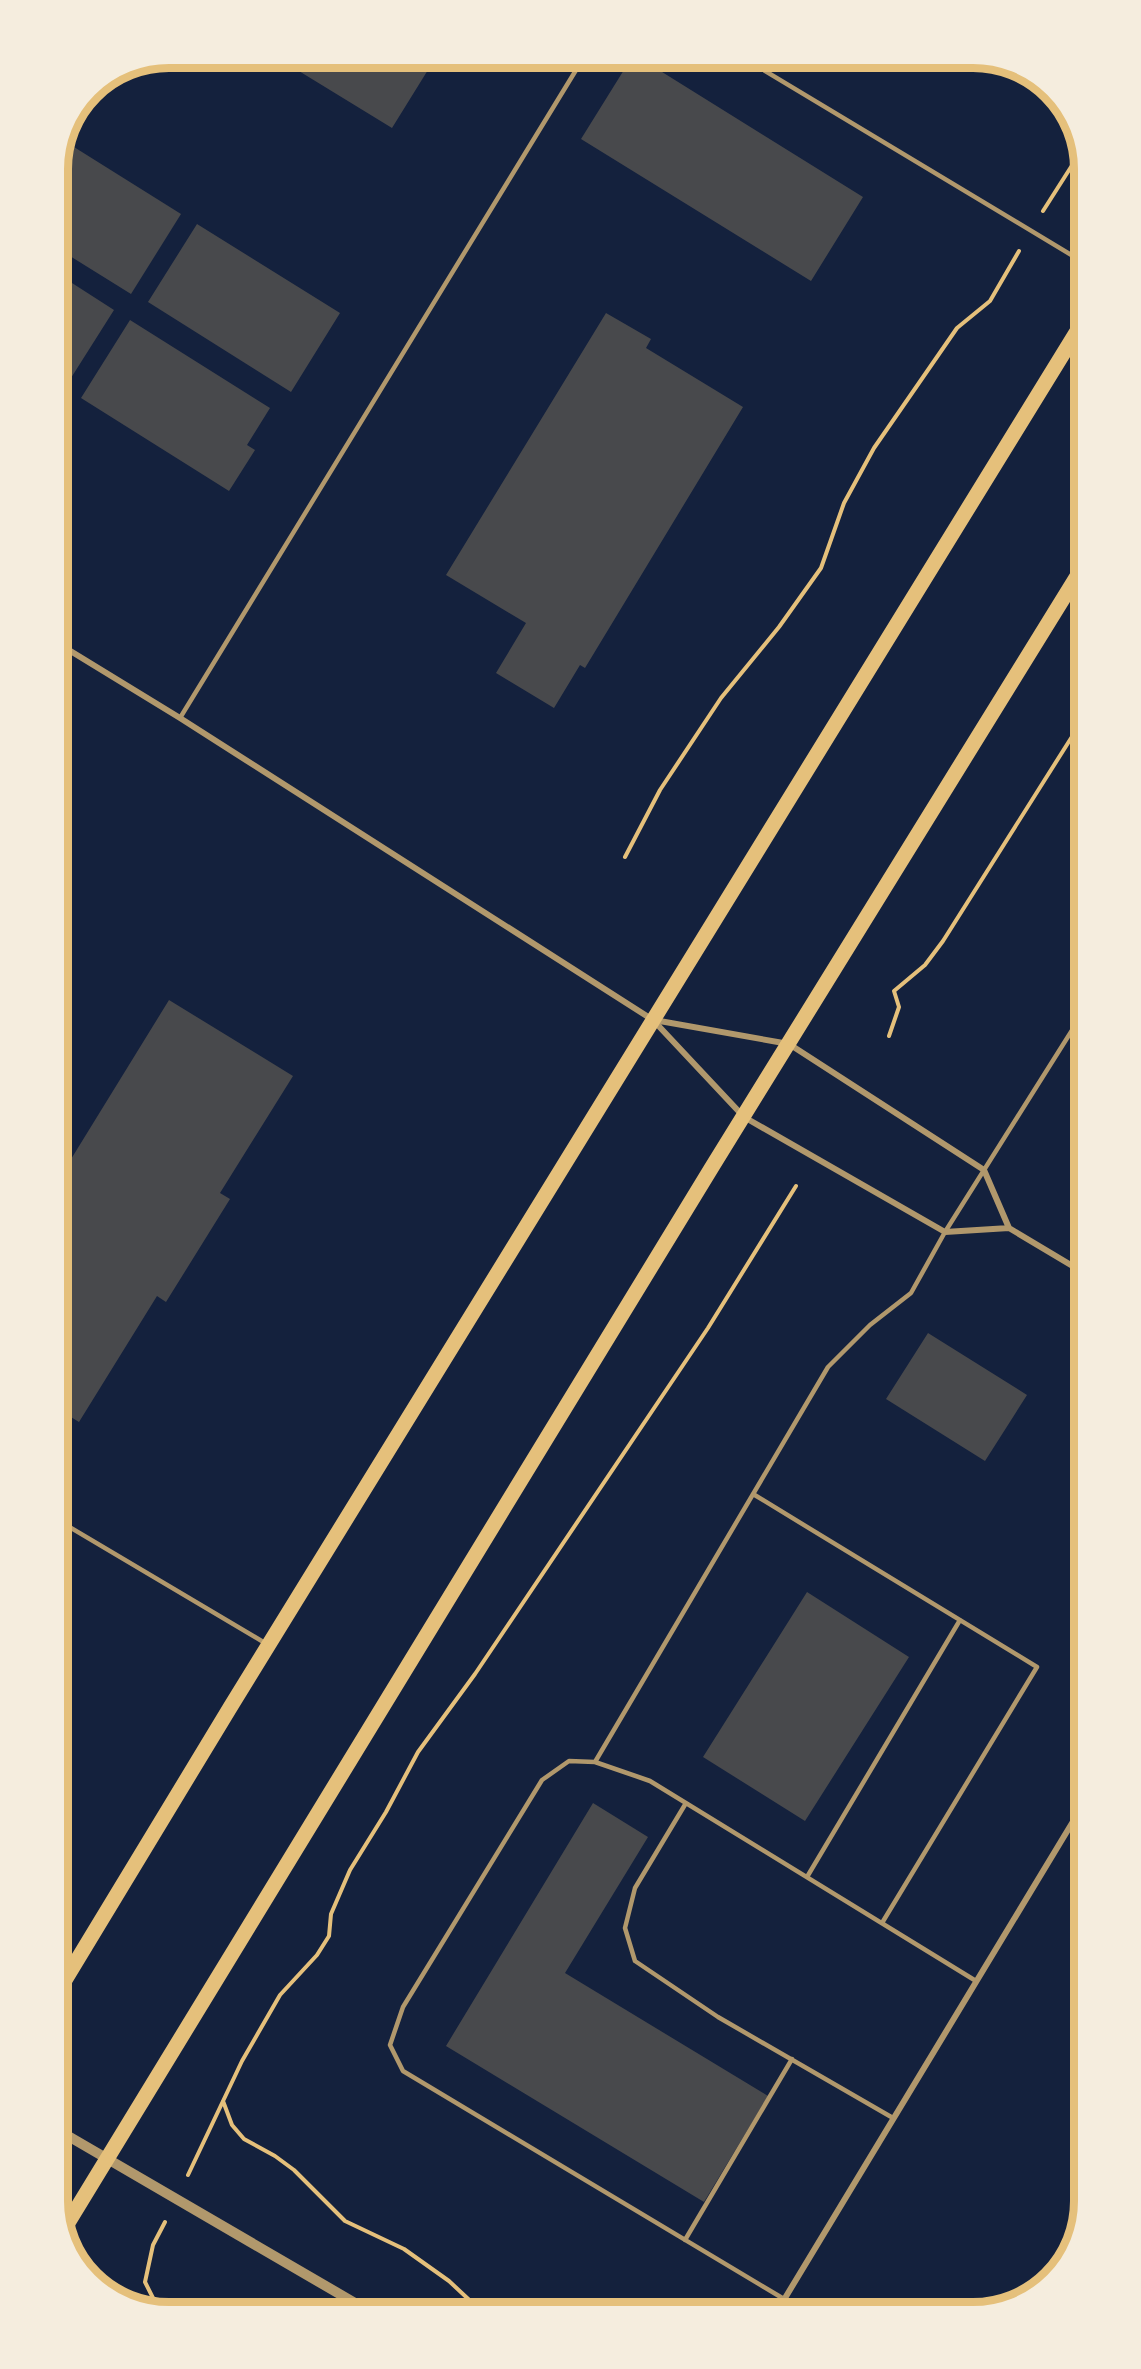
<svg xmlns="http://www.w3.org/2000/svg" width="1141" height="2369" font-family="'Exo 2',sans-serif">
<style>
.building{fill:#48494c}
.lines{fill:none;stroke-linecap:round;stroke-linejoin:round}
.path{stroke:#e5c07b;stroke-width:4}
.service{stroke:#b1986c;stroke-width:4.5}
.minor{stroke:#b1986c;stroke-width:6}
.tertiary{stroke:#b1986c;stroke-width:10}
.primary{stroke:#e5c07b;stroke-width:15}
.rim{fill:none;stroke:#e5c07b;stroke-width:8}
</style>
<rect width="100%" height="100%" fill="#14213d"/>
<path class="building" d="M276 57H436L392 128Z
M632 57H638L863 197 811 281 581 139Z
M66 142 181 214 131 294 57 248V161Z
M197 224 340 313 291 392 148 302Z
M58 274 114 310 64 389 58 385Z
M606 313 651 339 646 348 743 407 585 668 580 665 554 708 496 673 526 623 446 575Z
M130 320 270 408 247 445 255 450 229 491 81 398Z
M169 1000 293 1076 220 1193 230 1199 166 1302 157 1296 79 1422 61 1411 60 1177Z
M928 1333 1027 1395 985 1461 886 1399Z
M807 1592 909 1657 805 1821 703 1757Z
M593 1803 648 1837 565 1973 768 2096 704 2202 446 2046Z"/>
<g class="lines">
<path class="path" d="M1043 211 1078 156
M625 857 660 790 721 698 779 627 821 568 844 503 874 448 957 328 990 301 1019 251
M889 1036 899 1007 894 991 925 965 943 941 1080 724
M223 2101 232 2125 244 2139 275 2156 294 2170 345 2221 404 2249 449 2281 480 2310
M188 2175 242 2061 280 1995 317 1955 329 1936 331 1914 350 1870 386 1812 418 1752 475 1674 708 1328 796 1186
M156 2310 158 2308 145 2282 153 2245 165 2222"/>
<path class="service" d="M742 57 1078 259
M180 718 584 57
M753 1494 1037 1667 882 1923
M61 1522 265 1643
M595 1762 828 1367 870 1325 911 1293 945 1232 1081 1016
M686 1803 635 1888 625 1928 635 1961 718 2017 893 2118
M807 1877 960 1620
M685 2240 792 2059
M784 2299 403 2071 390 2045 403 2007 542 1780 569 1761 595 1762 650 1781 976 1981"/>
<path class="minor" d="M59 644 180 718 653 1020 744 1117 945 1232 1009 1228
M654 1020 789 1044 984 1170 1009 1228 1081 1271
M779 2308 1083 1805"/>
<path class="tertiary" d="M63 2133 367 2310"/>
<path class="primary" d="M62 1985 231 1706 1079 328
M63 2231 712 1167 1079 573"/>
</g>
<path d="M0 0H1141V2369H0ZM169 68H973A101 101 0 0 1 1074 169V2201A101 101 0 0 1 973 2302H169A101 101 0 0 1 68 2201V169A101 101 0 0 1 169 68Z" fill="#f5edde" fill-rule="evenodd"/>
<path class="rim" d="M169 68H973A101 101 0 0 1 1074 169V2201A101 101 0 0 1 973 2302H169A101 101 0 0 1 68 2201V169A101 101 0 0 1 169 68Z"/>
</svg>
